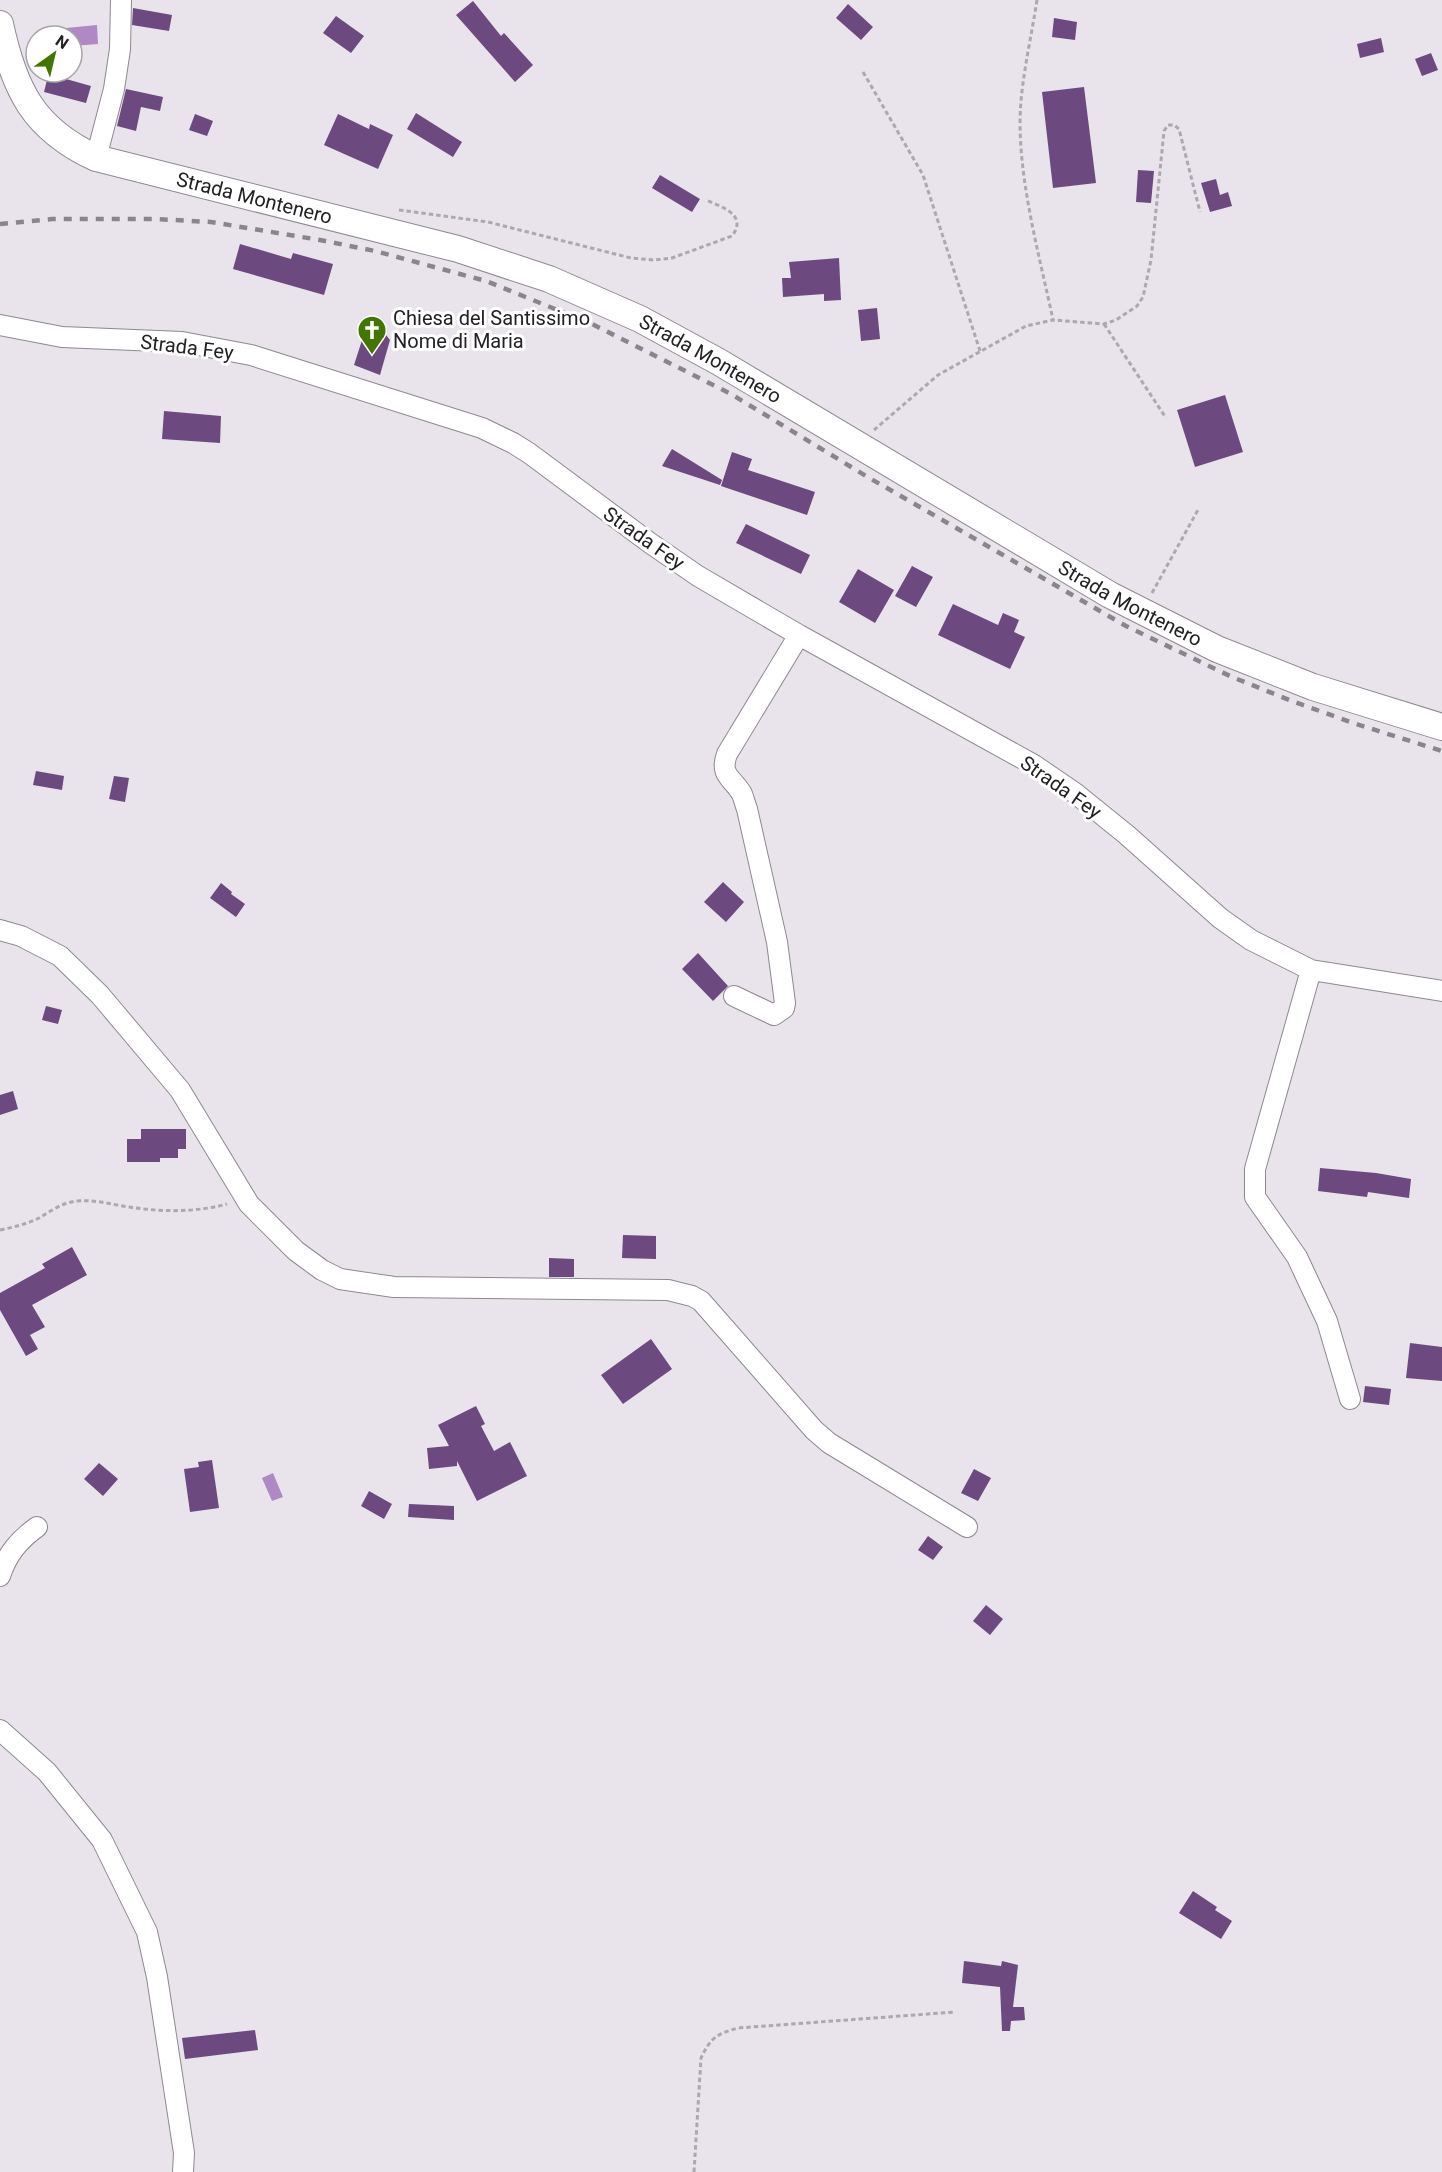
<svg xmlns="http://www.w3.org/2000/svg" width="1442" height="2172" font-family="Roboto,sans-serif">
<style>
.water{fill:#ae89c4}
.building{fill:#6c497f}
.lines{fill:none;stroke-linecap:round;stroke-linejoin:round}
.minor-casing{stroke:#8e8991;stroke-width:22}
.major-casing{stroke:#8e8991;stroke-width:28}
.path{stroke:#aca8ae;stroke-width:3;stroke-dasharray:4.5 3;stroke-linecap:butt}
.minor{stroke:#fff;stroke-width:20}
.major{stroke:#fff;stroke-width:26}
.rail{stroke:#89868b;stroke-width:4.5;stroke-dasharray:8 8;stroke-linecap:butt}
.labels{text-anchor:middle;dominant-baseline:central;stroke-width:6;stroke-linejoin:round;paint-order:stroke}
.street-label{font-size:20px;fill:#232124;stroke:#fff}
.poi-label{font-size:20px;fill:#232124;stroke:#fff;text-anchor:start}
</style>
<rect width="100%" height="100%" fill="#e9e4ec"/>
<path class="water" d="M97 25 98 44 72 46V36H66V28Z
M273 1473 283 1497 272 1501 262 1478Z"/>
<path class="building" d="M473 1 501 36 504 33 533 65 515 82 456 15Z
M848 4 873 27 861 40 836 18Z
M133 8 172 15 169 31 132 25Z
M336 16 364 36 351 53 323 33Z
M1054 18 1077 22 1075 40 1052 37Z
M1381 38 1384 52 1360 58 1357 44Z
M1431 53 1438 70 1422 76 1415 59Z
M49 72H68L66 79 91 86 86 103 44 92Z
M1084 87 1096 183 1053 188 1042 92Z
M126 89 163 97 160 111 141 107 136 131 117 126Z
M416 113 462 142 453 157 407 129Z
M195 114 213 121 207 136 189 130Z
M338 114 369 129 370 124 393 135 378 169 324 145Z
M1138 170 1154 171 1151 203 1136 202Z
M660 175 700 199 692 212 652 188Z
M1216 179 1220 195 1228 192 1232 206 1210 212 1201 183Z
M240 244 291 259 293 253 333 264 324 295 233 269Z
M839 258 841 300 824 301V294L783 297 782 278H791L789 262Z
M877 308 880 339 861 341 858 310Z
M373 331 386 335 390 340 380 375 354 365 363 337Z
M1225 395 1243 452 1195 467 1177 410Z
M164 411 221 416 220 443 162 439Z
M672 449 722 480 720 485 662 466Z
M732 452 752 459 748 470 815 492 807 515 721 486Z
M746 524 810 555 801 574 736 543Z
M912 566 933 577 916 607 895 596Z
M858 569 894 590 875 623 839 602Z
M953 604 998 625 1003 613 1019 620 1014 632 1025 637 1010 669 938 635Z
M36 771 64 776 62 790 33 785Z
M114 776 129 778 125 802 109 799Z
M723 882 744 902 726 922 704 902Z
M221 883 232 892 231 894 245 904 236 917 210 898Z
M698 953 728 986 713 1001 682 969Z
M46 1006 62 1010 58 1024 42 1020Z
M13 1091 18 1109 0 1115V1095Z
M141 1129H186V1149H178V1158H160V1162H127V1139H141Z
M1320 1168 1376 1173 1411 1179 1409 1198 1368 1192 1367 1197 1318 1191Z
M623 1235 656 1236V1259L622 1258Z
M72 1247 87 1275 32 1305 45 1327 30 1335 38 1349 26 1356 0 1310V1293L45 1268 42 1264Z
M549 1258 574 1259V1277H549Z
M651 1339 672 1369 623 1404 601 1375Z
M1410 1343 1442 1347V1381L1406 1378Z
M1365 1386 1391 1389 1389 1405 1363 1402Z
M476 1406 485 1424 481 1426 494 1451 510 1442 527 1476 477 1501 457 1461V1466L429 1469 427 1448 449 1446 438 1425Z
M212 1460 219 1508 190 1512 184 1469 199 1467 198 1462Z
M99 1463 118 1479 103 1496 84 1479Z
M974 1469 991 1478 978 1501 961 1493Z
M369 1491 392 1504 384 1519 361 1506Z
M409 1504 454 1506V1520L408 1517Z
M928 1536 943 1547 933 1560 918 1550Z
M986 1605 1003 1619 990 1635 973 1621Z
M1193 1891 1217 1907 1215 1910 1232 1921 1221 1939 1179 1913Z
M964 1961 1001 1966 1002 1961 1018 1965 1013 2007H1024L1025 2020 1011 2021 1010 2031H1002L1000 1987 962 1983Z
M255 2030 258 2050 185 2059 182 2038Z"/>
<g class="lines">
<g class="minor-casing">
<path id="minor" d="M96 158 114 89 120 49 121 0
M0 325 62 337 182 342 251 355 482 428 513 443 529 453 650 543 698 576 799 635 1034 765 1075 793 1127 835 1220 918 1251 940 1311 970 1442 991
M0 930 21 936 60 956 100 995 180 1090 249 1204 296 1251 322 1270 340 1279 394 1287 668 1290 692 1296 701 1301 814 1430 829 1443 967 1527
M1311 970 1255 1169V1197L1297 1257 1327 1321 1350 1399
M734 996 774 1015 784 1008 785 1003 777 942 747 809C745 804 744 799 742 794 733 778 719 776 727 754L799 635
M0 1576C7 1554 19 1540 37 1527
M0 1730 47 1772 102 1840 147 1932 157 1977 184 2153 183 2172"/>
</g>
<g class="major-casing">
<g id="major">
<path id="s1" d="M0 24C14 89 33 129 96 158L458 249 549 279 640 319 719 362 1110 595 1217 649 1313 687 1442 727"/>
</g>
</g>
<path class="path" d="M1037 0C1032 33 1024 67 1021 101 1015 169 1039 253 1053 320
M863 72 923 175 980 351
M399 210 488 222 631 258 654 260 672 258 732 236C748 215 722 207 706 200
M1104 324 1166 418
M874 430 938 375 1026 326 1053 320 1104 324 1116 320 1137 306 1143 297 1151 260 1164 131 1168 125H1174L1179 129 1200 212
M1152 593 1199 508
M0 1230C14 1227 27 1224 39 1218 51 1211 63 1202 77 1201 97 1199 116 1206 136 1208 166 1212 198 1212 227 1204
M694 2172 701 2058C711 2037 717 2034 738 2028L955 2012"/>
<use href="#minor" class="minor"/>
<use href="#major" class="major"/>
<path class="rail" d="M0 224 52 219H156L211 222 320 240 375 251 486 281 592 324 731 394 866 476 1126 626 1232 677 1292 701 1353 723 1442 751"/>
</g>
<defs>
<g id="church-pin" transform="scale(1.5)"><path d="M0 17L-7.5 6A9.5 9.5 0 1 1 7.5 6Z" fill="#427600" stroke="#fff"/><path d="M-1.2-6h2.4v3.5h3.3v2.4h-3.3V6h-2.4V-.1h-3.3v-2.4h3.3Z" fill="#fff"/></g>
</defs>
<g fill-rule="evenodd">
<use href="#church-pin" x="372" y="330"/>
</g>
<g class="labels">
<g class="street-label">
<text stroke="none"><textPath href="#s1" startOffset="336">Strada Montenero</textPath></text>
<text transform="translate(187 347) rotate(7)">Strada Fey</text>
<text stroke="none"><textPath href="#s1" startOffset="822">Strada Montenero</textPath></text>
<text transform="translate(644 538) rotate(35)">Strada Fey</text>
<text stroke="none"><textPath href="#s1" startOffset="1308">Strada Montenero</textPath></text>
<text transform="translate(1061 787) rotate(35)">Strada Fey</text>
</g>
<g class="poi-label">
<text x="393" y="318">Chiesa del Santissimo<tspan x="393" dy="23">Nome di Maria</tspan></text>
</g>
</g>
<g transform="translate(54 54) rotate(34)"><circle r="28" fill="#ffffff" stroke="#a7a6a7" stroke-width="1.5"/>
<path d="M0-4.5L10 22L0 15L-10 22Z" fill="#427600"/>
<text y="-9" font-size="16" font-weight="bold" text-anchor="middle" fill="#232124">N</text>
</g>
</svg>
